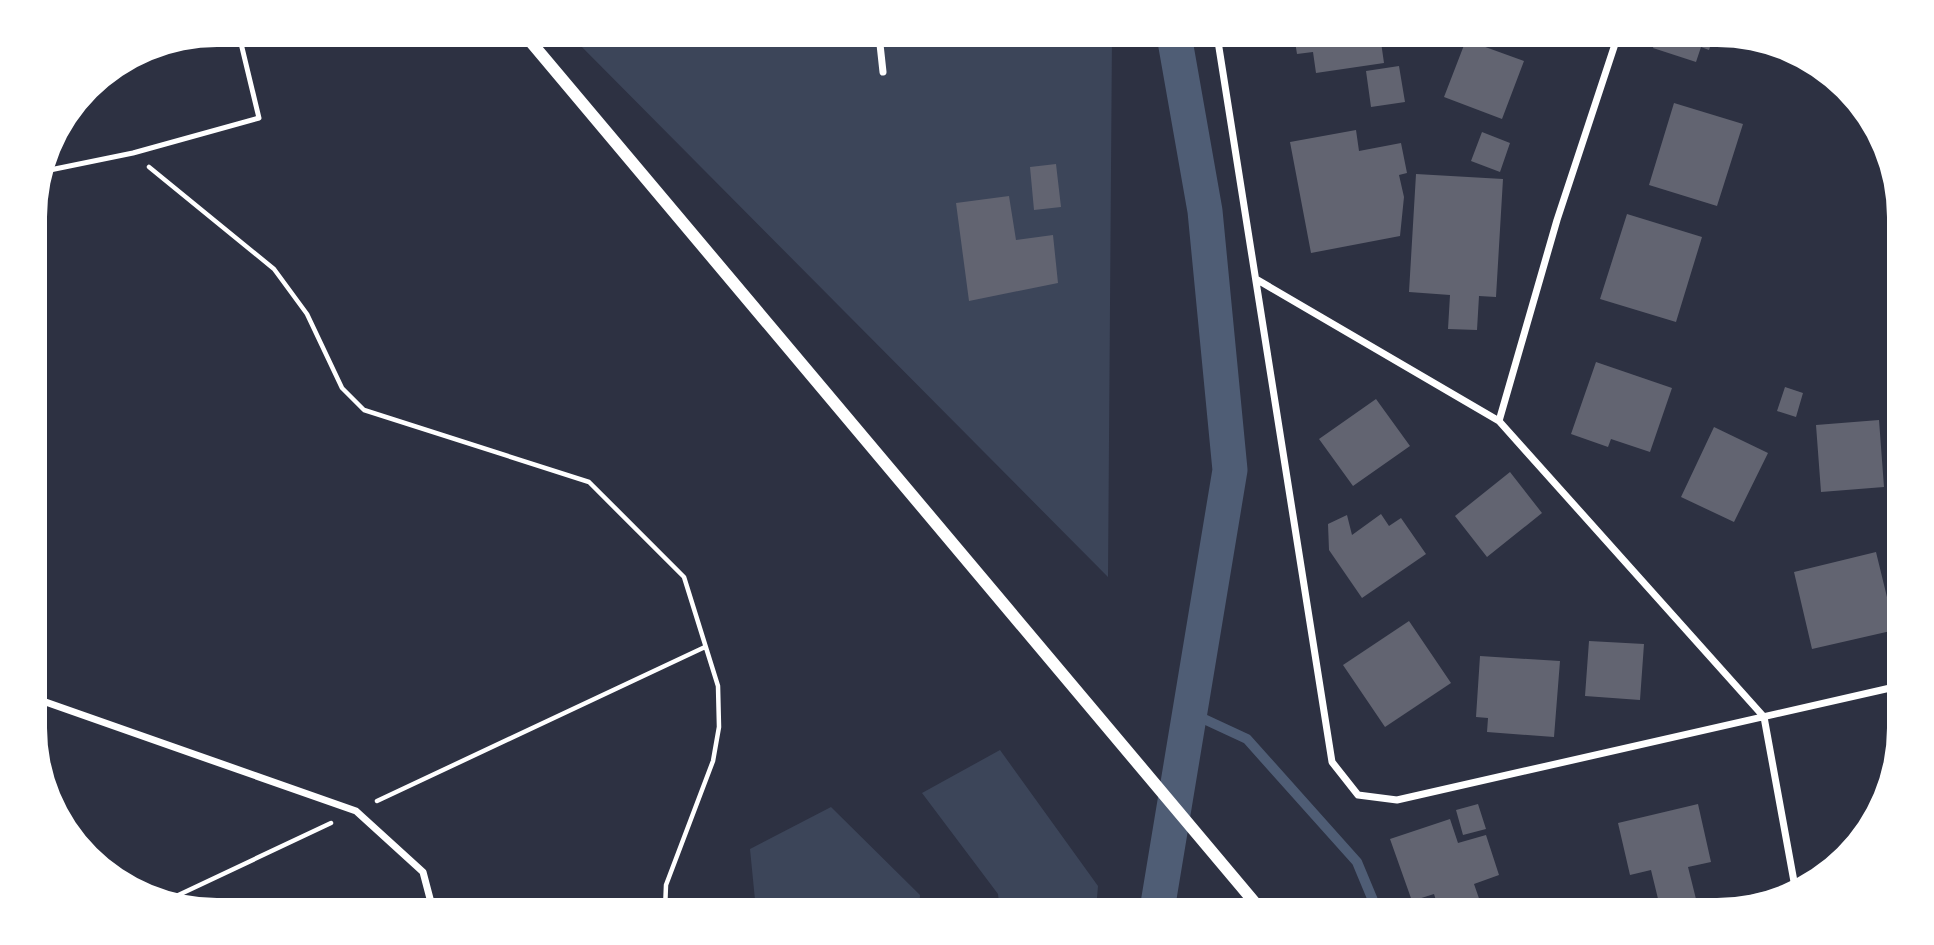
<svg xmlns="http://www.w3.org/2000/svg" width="1934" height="945" font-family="Barlow,sans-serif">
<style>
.green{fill:#3c4559}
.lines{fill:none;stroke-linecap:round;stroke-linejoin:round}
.stream{stroke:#4f5d75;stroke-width:10}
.canal{stroke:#4f5d75;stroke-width:35}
.building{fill:#626471}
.path{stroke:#fff;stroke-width:4.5}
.service{stroke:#fff;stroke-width:5}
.minor{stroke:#fff;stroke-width:7}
.tertiary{stroke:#fff;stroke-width:12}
</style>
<rect width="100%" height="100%" fill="#2d3142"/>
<path class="green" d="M570 35H1112L1108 577Z
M1000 750 1098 886 1096 910H1000L998 894 922 793Z
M831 807 920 895 919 910H756L750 849Z"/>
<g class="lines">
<path class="stream" d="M1191 713 1247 739 1357 862 1377 910"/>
<path class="canal" d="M1157 910 1230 470 1205 211 1174 35"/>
</g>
<path class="building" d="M1294 35H1380L1384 63 1316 73 1313 52 1297 54Z
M1657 35H1714L1709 50 1701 47 1696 62 1653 48Z
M1466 40 1524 61 1502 119 1444 97Z
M1399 66 1405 102 1371 107 1366 71Z
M1674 103 1743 124 1717 206 1649 185Z
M1356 130 1359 151 1401 143 1407 173 1399 175 1404 197 1400 236 1311 253 1290 142Z
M1482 132 1510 143 1500 172 1471 161Z
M1056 164 1061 207 1034 210 1030 167Z
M1416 174 1503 179 1496 297 1479 296 1477 330 1448 329 1450 295 1409 292Z
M1009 196 1016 240 1053 235 1058 283 969 301 956 203Z
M1627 214 1702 237 1676 322 1600 299Z
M1596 362 1672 388 1650 452 1611 439 1608 447 1571 434Z
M1785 387 1803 393 1796 417 1777 411Z
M1376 399 1410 446 1353 486 1319 439Z
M1879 420 1884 487 1821 492 1816 425Z
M1714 427 1768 453 1734 522 1681 497Z
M1510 472 1542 513 1487 557 1455 516Z
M1381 514 1389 526 1401 518 1426 554 1362 598 1329 550 1328 524 1347 515 1352 535Z
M1876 552 1895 630 1812 649 1794 572Z
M1409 621 1451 683 1385 727 1343 665Z
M1589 641 1644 644 1640 700 1585 696Z
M1480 656 1560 661 1554 737 1487 732 1488 718 1476 717Z
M1478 804 1486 829 1463 835 1456 810Z
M1698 804 1711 862 1688 867 1696 899 1660 907 1651 870 1630 875 1618 823Z
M1450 819 1458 843 1486 835 1499 875 1474 884 1482 907 1475 910H1439L1434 894 1412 901 1390 839Z
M1771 890 1772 895 1728 910H1713L1712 904Z"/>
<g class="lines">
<path class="path" d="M149 167 274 269 307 314 342 388 364 410 589 482 684 577 718 686 719 727 713 761 666 885 665 910
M377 801 705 647
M170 899 331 823"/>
<path class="service" d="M45 171 133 153 259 118 239 35"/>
<path class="minor" d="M879 35 883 72
M1217 35 1332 762 1358 795 1397 800 1899 686
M1256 279 1499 421 1764 717 1795 887
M1499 421 1557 220 1618 35
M37 699 356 811 423 872 433 910"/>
<path class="tertiary" d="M525 35 1261 910"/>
</g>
<path d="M0 0H1934V945H0ZM217 47H1717A170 170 0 0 1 1887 217V728A170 170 0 0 1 1717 898H217A170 170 0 0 1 47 728V217A170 170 0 0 1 217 47Z" fill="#fff" fill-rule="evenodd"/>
</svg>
